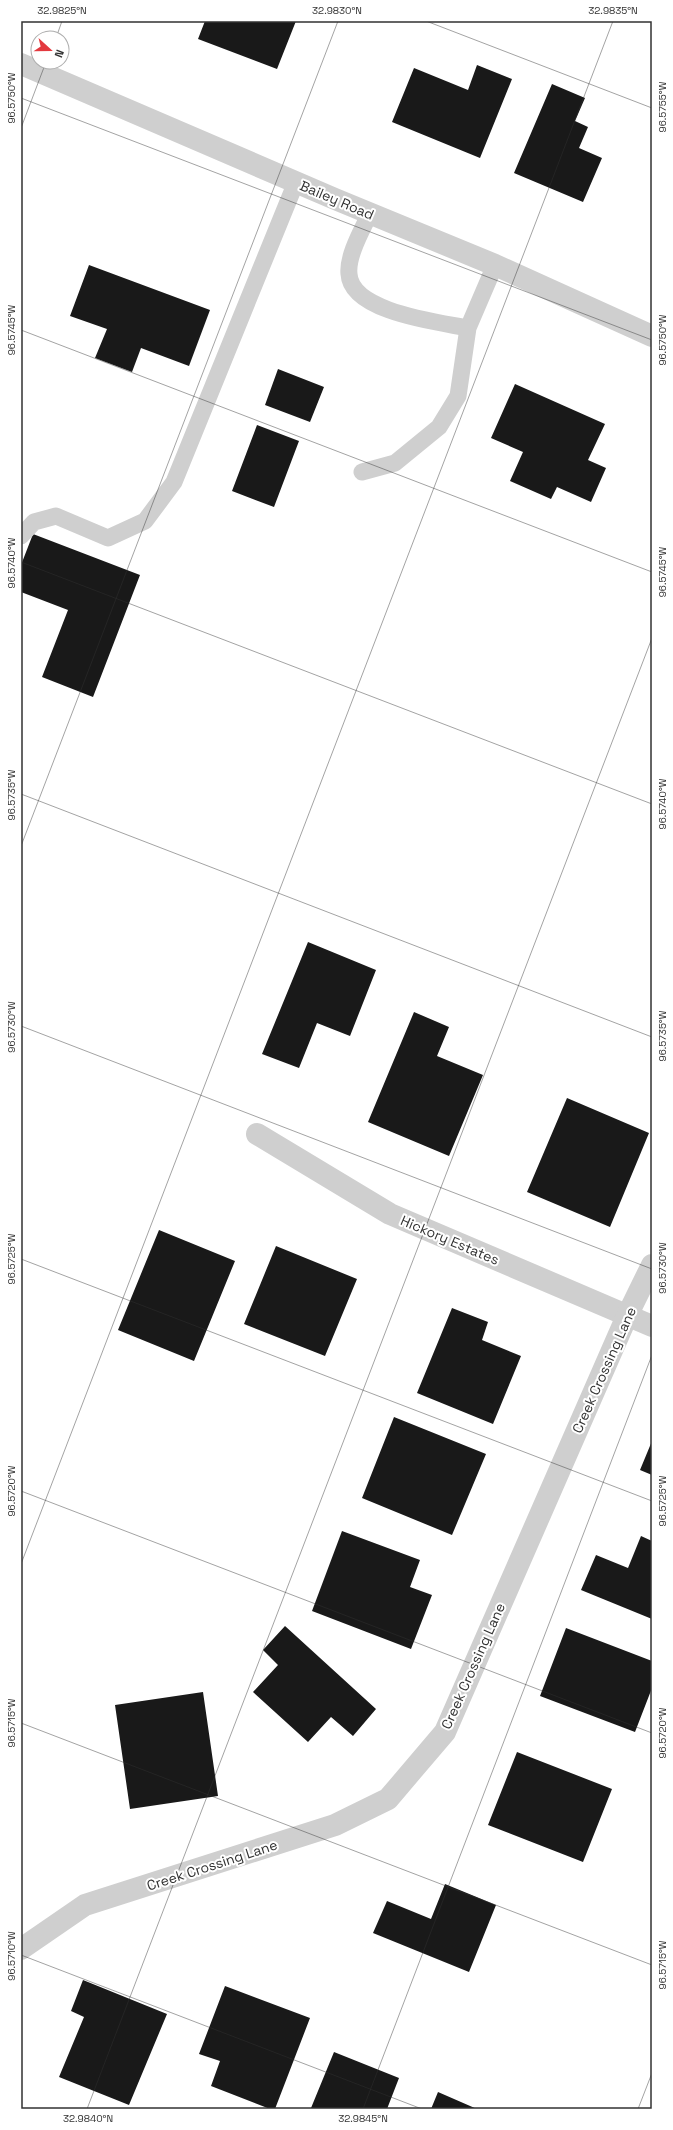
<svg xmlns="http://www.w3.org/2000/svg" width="673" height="2130" font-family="'Space Grotesk',sans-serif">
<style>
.building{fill:#191919}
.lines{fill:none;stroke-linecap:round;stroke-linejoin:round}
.service{stroke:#cfcfcf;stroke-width:17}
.minor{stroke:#cfcfcf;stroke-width:22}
.tertiary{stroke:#cfcfcf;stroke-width:22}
.ticks{fill:none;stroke:#323232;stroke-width:1;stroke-opacity:0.45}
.labels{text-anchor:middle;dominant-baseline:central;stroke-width:4;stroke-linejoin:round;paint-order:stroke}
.street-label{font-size:14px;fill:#323232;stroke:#fff}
.neatline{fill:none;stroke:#323232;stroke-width:1.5}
.ticks-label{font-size:10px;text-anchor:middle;fill:#323232}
</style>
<rect width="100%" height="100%" fill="#fff"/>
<path class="building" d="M205 21H296L277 69 198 39Z
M477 65 512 79 480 158 392 122 414 68 468 90Z
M552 84 585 98 575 121 588 127 579 148 602 158 583 202 514 173Z
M89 265 210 310 189 366 141 348 132 372 95 358 107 329 70 316Z
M278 369 324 387 310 422 265 405Z
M515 384 605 424 588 460 606 468 591 502 557 487 551 499 510 481 523 452 491 438Z
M257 425 299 441 274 507 232 491Z
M33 534 140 575 93 697 42 677 68 610 21 592V565Z
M308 942 376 970 350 1036 317 1023 299 1068 262 1054Z
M414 1012 449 1027 437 1056 483 1075 449 1156 368 1122Z
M567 1098 649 1133 610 1227 527 1192Z
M159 1230 235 1261 194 1361 118 1330Z
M276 1246 357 1279 325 1356 244 1324Z
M452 1308 488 1322 482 1340 521 1356 493 1424 417 1393Z
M394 1417 486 1454 452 1535 362 1498Z
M652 1441V1475L640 1470Z
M342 1531 420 1560 410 1587 432 1595 411 1649 312 1611Z
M641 1536 652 1541V1619L581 1590 596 1555 628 1568Z
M285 1626 376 1709 353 1736 331 1717 308 1742 253 1692 278 1665 263 1650Z
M566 1628 652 1661V1688L635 1732 540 1696Z
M203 1692 218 1796 130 1809 115 1705Z
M517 1752 612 1789 583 1862 488 1825Z
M445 1884 496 1905 469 1972 373 1933 387 1901 431 1919Z
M83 1980 167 2014 129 2105 59 2077 84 2017 71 2011Z
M225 1986 310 2018 275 2109H270L211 2086 220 2061 199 2054Z
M334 2052 399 2078 387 2109 311 2108Z
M438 2092 477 2109H431Z"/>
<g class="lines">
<path class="service" d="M370 213C362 230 347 256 349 274 351 312 438 322 468 328
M362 472 395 463 439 427 458 396 468 328 495 265
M21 536 34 522 56 516 108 538 145 521 174 482 296 182"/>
<path class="minor" d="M257 1134 390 1214 652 1326"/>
<path class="tertiary" d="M21 64 335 199 495 265 652 336
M21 1949 85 1905 335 1825 388 1799 445 1732 627 1316 652 1265"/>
</g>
<path class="ticks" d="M426 21 652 108M56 38 62 21M21 98 652 340M21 128 46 62M21 330 652 572M21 562 652 804M21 794 652 1037M21 846 338 21M21 1026 652 1269M21 1259 652 1501M21 1491 652 1733M21 1564 613 21M21 1723 652 1965M21 1955 422 2109M87 2109 652 638M363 2109 652 1355M638 2109 652 2073"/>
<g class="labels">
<g class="street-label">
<text transform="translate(337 200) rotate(23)">Bailey Road</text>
<text transform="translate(450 1240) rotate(23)">Hickory Estates</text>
<text transform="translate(604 1370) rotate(-66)">Creek Crossing Lane</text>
<text transform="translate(473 1666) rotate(-66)">Creek Crossing Lane</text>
<text transform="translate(212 1865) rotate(-18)">Creek Crossing Lane</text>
</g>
</g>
<rect width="673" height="2130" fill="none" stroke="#ffffff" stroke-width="44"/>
<g transform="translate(50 50) rotate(111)"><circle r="19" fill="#ffffff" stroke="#adadad"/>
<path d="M0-3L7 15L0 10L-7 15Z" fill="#e3393f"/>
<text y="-6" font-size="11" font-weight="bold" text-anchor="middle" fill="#323232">N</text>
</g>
<rect x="22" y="22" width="629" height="2086" class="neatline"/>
<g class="ticks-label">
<text x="62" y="14">32.9825°N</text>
<text x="337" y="14">32.9830°N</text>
<text x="613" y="14">32.9835°N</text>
<text transform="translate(11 98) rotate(-90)" y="4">96.5750°W</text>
<text transform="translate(662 107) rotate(-90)" y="4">96.5755°W</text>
<text transform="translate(11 330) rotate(-90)" y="4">96.5745°W</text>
<text transform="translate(662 340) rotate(-90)" y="4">96.5750°W</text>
<text transform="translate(11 563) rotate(-90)" y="4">96.5740°W</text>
<text transform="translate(662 572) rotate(-90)" y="4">96.5745°W</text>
<text transform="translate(11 795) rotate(-90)" y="4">96.5735°W</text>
<text transform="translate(662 804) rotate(-90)" y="4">96.5740°W</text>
<text transform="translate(11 1027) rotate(-90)" y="4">96.5730°W</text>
<text transform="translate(662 1036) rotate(-90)" y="4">96.5735°W</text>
<text transform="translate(11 1259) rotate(-90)" y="4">96.5725°W</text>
<text transform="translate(662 1268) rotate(-90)" y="4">96.5730°W</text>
<text transform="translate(11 1491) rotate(-90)" y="4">96.5720°W</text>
<text transform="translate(662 1501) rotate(-90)" y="4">96.5725°W</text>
<text transform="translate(11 1723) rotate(-90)" y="4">96.5715°W</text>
<text transform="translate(662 1733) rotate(-90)" y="4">96.5720°W</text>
<text transform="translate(11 1956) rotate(-90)" y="4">96.5710°W</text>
<text transform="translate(662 1965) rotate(-90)" y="4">96.5715°W</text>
<text x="88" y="2122">32.9840°N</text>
<text x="363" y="2122">32.9845°N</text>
</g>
</svg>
